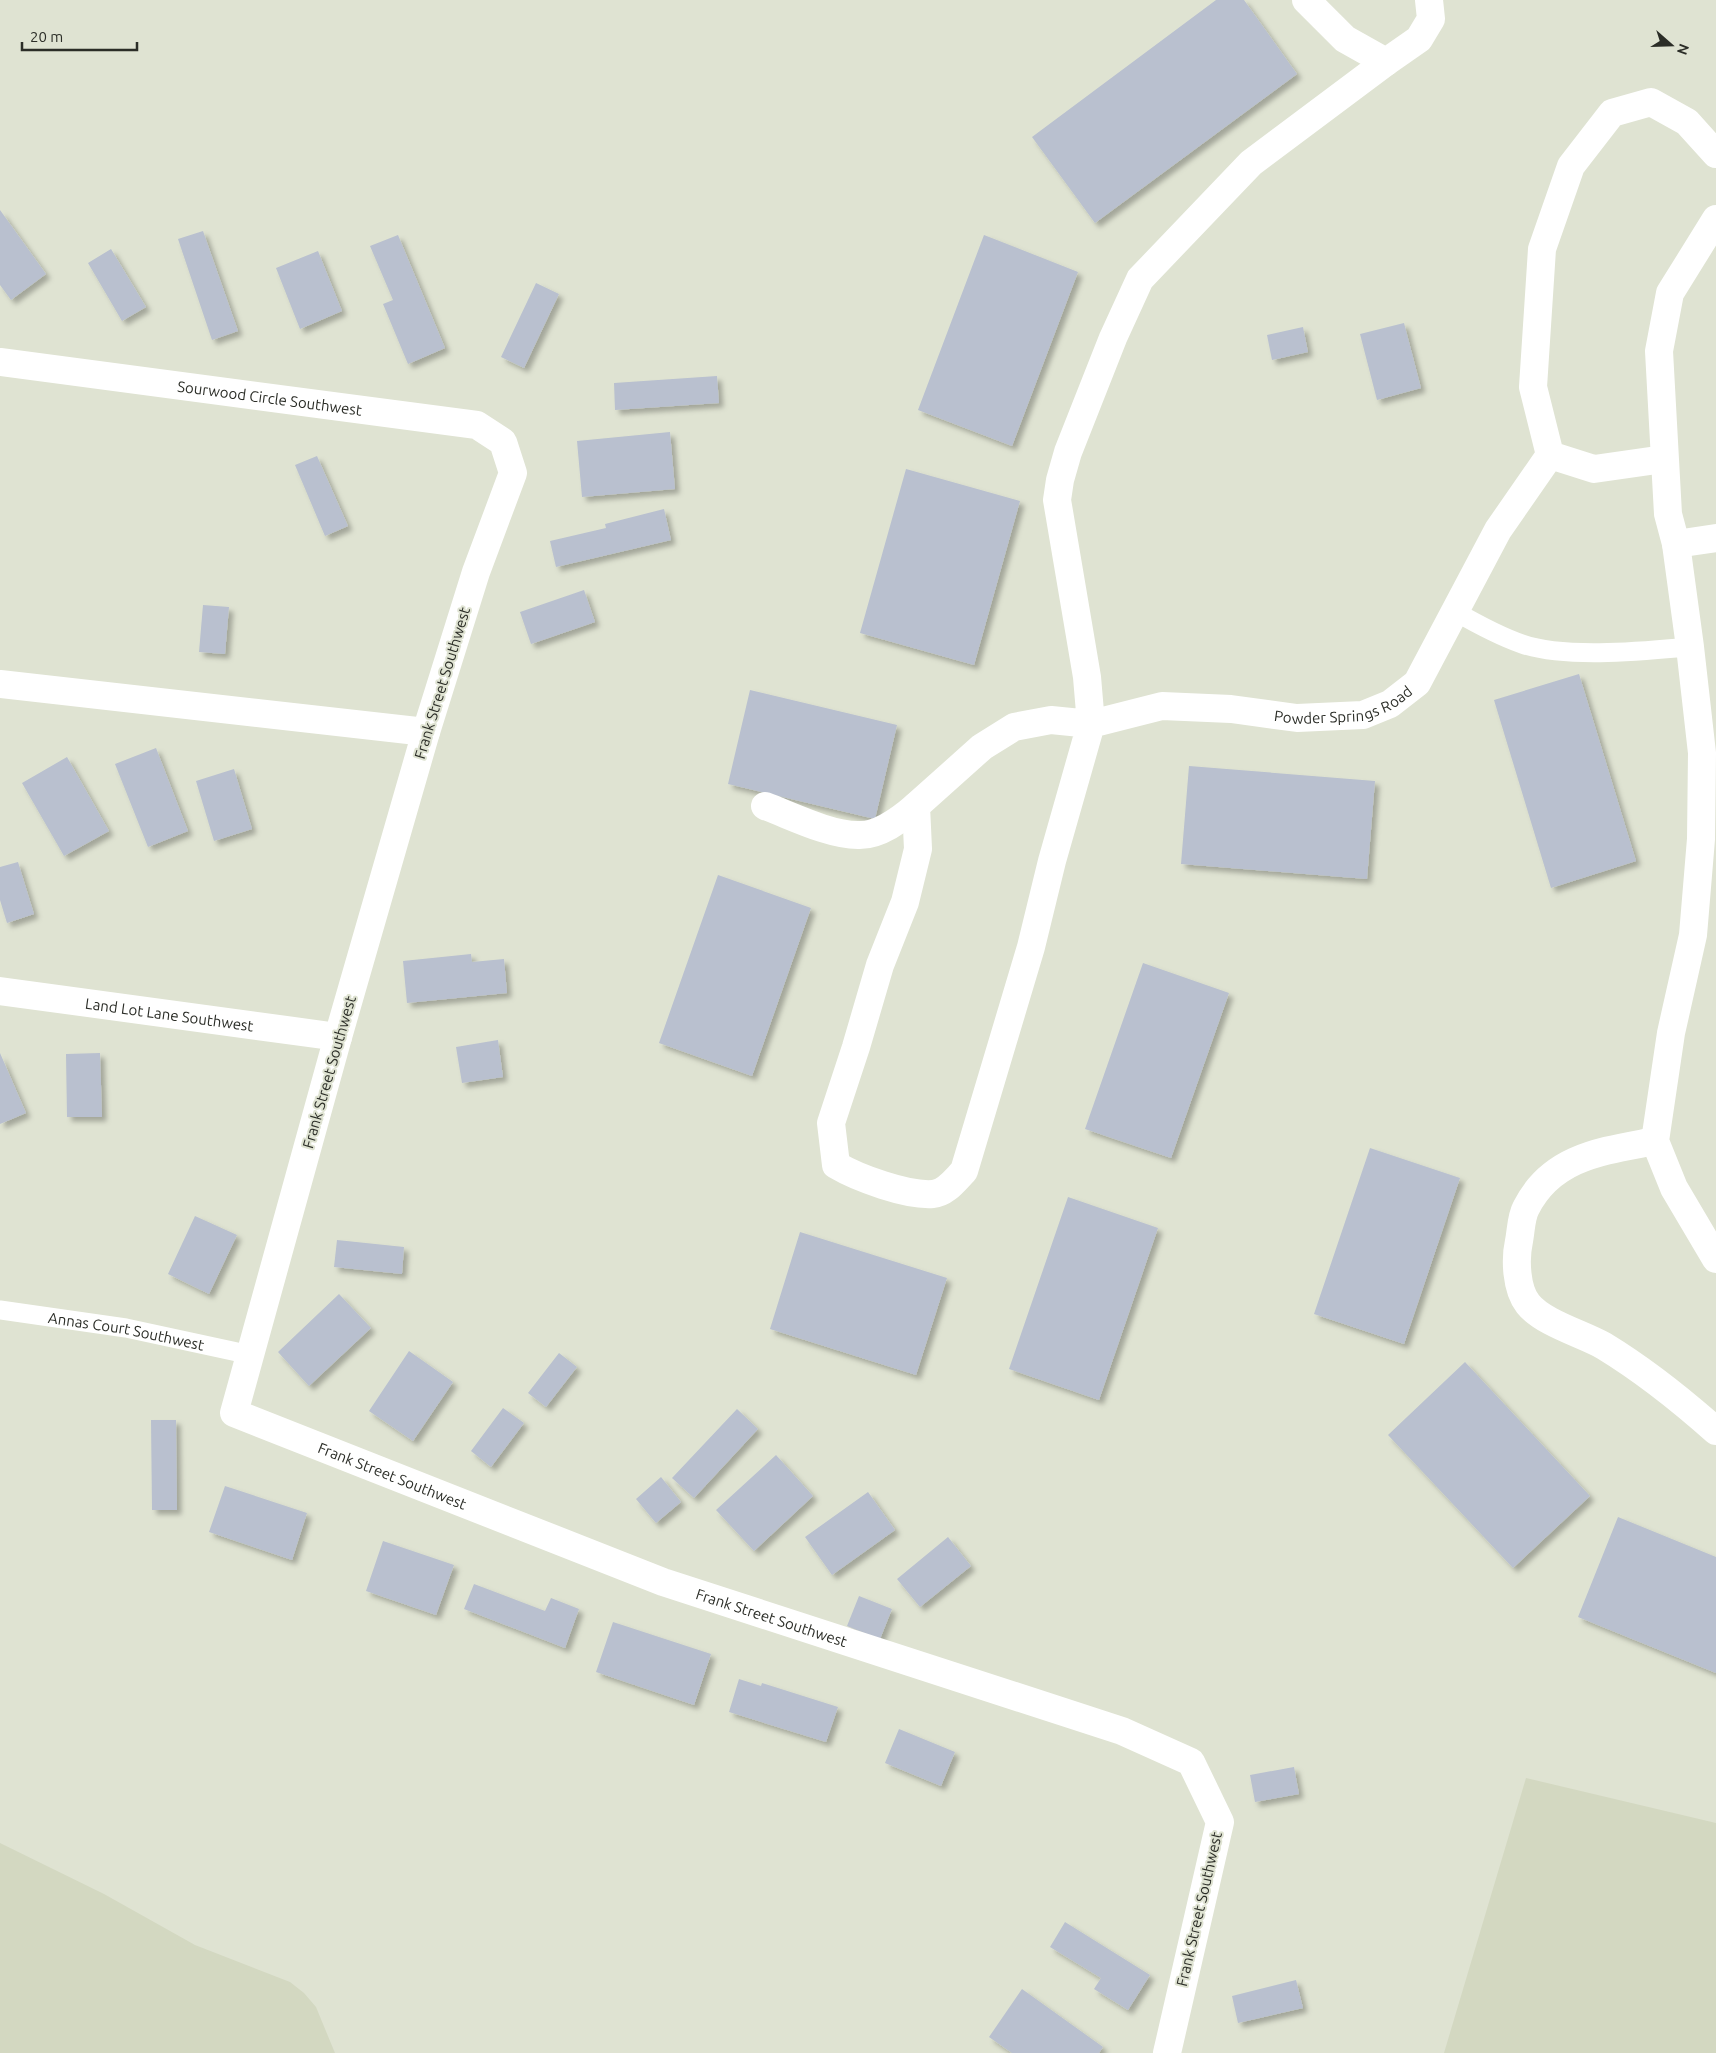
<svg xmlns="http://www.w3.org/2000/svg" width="1716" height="2053" font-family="Ubuntu,sans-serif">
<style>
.built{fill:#d3d8c1}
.building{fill:#b9c0cf;filter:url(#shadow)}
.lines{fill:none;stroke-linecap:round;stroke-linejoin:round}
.lane{stroke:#fff;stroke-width:19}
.street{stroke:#fff;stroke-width:28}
.labels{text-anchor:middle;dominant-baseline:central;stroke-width:4;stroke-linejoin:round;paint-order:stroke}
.street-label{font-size:15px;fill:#2b2d27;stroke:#dfe3d2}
</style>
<defs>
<filter id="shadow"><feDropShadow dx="4.5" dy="4.5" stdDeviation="2.5" flood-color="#0004"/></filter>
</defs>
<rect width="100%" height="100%" fill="#dfe3d2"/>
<path class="built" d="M1526 1778 1716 1823V2053H1444Z
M0 1843 104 1894 195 1945 290 1982 304 1993 316 2007 335 2053H0Z"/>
<path class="building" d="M1216 0H1244L1297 74 1095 223 1032 137Z
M0 210 46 274 11 300 0 285Z
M203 231 238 331 212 340 178 239Z
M398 235 445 348 408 364 383 304 393 300 370 246Z
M984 235 1078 272 1012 446 918 410Z
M111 249 146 307 122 321 88 263Z
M318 251 342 311 300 329 276 268Z
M536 283 559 294 524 368 501 357Z
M1404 323 1421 388 1377 400 1360 334Z
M1303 327 1308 352 1272 360 1267 335Z
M717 376 719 403 615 410 614 383Z
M670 432 675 489 582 497 577 441Z
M317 456 348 526 325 536 295 465Z
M906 469 1020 501 974 665 860 633Z
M664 509 671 540 556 567 550 541 606 528 605 524Z
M584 590 595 622 531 644 520 612Z
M203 605 229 607 225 654 199 652Z
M1579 674 1636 861 1551 888 1494 700Z
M750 690 897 725 875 819 728 784Z
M156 748 188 831 148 847 115 764Z
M67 757 109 831 64 856 22 783Z
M1189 766 1375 781 1367 879 1181 864Z
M234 769 252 829 214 841 196 781Z
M18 862 34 914 7 923 0 900V867Z
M718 875 811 908 752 1076 659 1043Z
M471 954 472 962 504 959 507 993 407 1003 403 961Z
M1143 963 1229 993 1171 1158 1085 1129Z
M498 1040 503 1077 462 1083 456 1047Z
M0 1053 26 1113 0 1124Z
M100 1053 102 1117H67L66 1054Z
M1370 1148 1460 1178 1404 1344 1314 1314Z
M1068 1197 1158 1228 1099 1400 1009 1369Z
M195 1216 237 1235 209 1294 168 1274Z
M800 1232 947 1278 916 1375 770 1329Z
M337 1240 404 1247 402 1274 334 1267Z
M339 1294 371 1328 309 1386 278 1352Z
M409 1351 453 1382 413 1441 369 1411Z
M559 1353 577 1367 546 1407 528 1393Z
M1465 1362 1590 1496 1513 1568 1388 1435Z
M503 1408 524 1423 491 1467 471 1451Z
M737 1409 758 1429 694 1498 672 1478Z
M151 1420H176L177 1510H152Z
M776 1455 813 1496 754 1551 716 1510Z
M661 1477 681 1502 656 1523 636 1499Z
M225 1486 307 1513 292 1560 209 1532Z
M868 1492 895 1530 832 1575 805 1537Z
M1618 1517 1716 1557V1673L1578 1617Z
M948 1537 971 1566 920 1607 897 1579Z
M383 1541 454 1565 436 1615 366 1591Z
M474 1584 545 1611 551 1598 579 1609 565 1648 464 1609Z
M859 1596 892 1609 880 1639 847 1626Z
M613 1622 711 1654 694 1705 596 1672Z
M739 1679 761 1686 762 1683 838 1707 826 1742 729 1712Z
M899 1729 955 1752 941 1786 885 1763Z
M1294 1767 1299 1794 1255 1802 1250 1775Z
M1065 1922 1150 1975 1128 2010 1094 1989 1101 1978 1050 1947Z
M1296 1980 1303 2008 1238 2023 1232 1996Z
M1022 1989 1103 2047 1099 2053H1012L989 2037Z"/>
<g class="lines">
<g class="lane">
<path d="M1456 612C1477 624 1499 636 1522 644 1565 659 1644 651 1690 647"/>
<path id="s1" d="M0 1310 126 1328 251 1355"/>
</g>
<g class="street">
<path d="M1306 0 1345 39 1386 62 1419 39 1431 19 1429 0"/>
<path id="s2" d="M1386 62 1251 163 1140 279 1113 338 1068 452 1060 480 1057 500 1087 677 1091 724 1052 861 1031 947 964 1171C955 1180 946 1193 933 1194 907 1196 858 1178 836 1165L831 1123 856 1047 880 965 905 902 918 849 916 806 982 747 1014 727 1051 720 1091 724 1162 706 1231 709 1297 718 1363 715 1390 704 1417 683 1498 530 1550 455"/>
<path d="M1716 219 1670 293 1659 351 1668 514 1676 544 1690 647 1702 753 1701 839 1693 935 1671 1033 1655 1141 1674 1188 1716 1259"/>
<path id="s3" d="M0 362 477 425 503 442 513 473 476 572 426 732 338 1037 234 1413 663 1582 1122 1731 1191 1762 1220 1822 1167 2053"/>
<path d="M1664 459 1594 469 1550 455 1533 387 1542 249 1571 166 1612 113 1651 102 1687 122 1716 154"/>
<path d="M1676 544 1716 538"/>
<path d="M0 684 426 732"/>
<path d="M765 806C792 816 829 835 858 835 879 836 901 819 916 806"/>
<path id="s4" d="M0 991 338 1037"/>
<path d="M1655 1141C1604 1151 1552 1156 1526 1208 1521 1217 1521 1231 1519 1241 1515 1259 1516 1289 1528 1304 1543 1323 1583 1334 1604 1346 1645 1371 1680 1399 1716 1431"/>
</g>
</g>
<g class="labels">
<g class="street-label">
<text stroke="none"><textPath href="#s3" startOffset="272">Sourwood Circle Southwest</textPath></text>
<text transform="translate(442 683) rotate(-73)">Frank Street Southwest</text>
<text stroke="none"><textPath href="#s2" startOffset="2234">Powder Springs Road</textPath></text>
<text stroke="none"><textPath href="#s4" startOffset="171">Land Lot Lane Southwest</textPath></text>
<text transform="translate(329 1072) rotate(-74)">Frank Street Southwest</text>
<text stroke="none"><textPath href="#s1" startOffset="128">Annas Court Southwest</textPath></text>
<text stroke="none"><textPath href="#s3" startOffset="1696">Frank Street Southwest</textPath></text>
<text stroke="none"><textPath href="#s3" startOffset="2101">Frank Street Southwest</textPath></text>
<text transform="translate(1199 1909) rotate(-77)">Frank Street Southwest</text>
</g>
</g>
<g transform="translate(1671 45) rotate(110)" stroke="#dfe3d2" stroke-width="4" paint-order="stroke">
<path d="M0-4L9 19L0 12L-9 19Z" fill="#2b2d27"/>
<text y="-8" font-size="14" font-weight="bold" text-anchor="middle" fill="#2b2d27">N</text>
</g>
<path d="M22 42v8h115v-8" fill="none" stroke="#2b2d27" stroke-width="2.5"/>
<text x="30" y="42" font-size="15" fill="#2b2d27" stroke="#dfe3d2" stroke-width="4" paint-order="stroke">20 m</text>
</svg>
